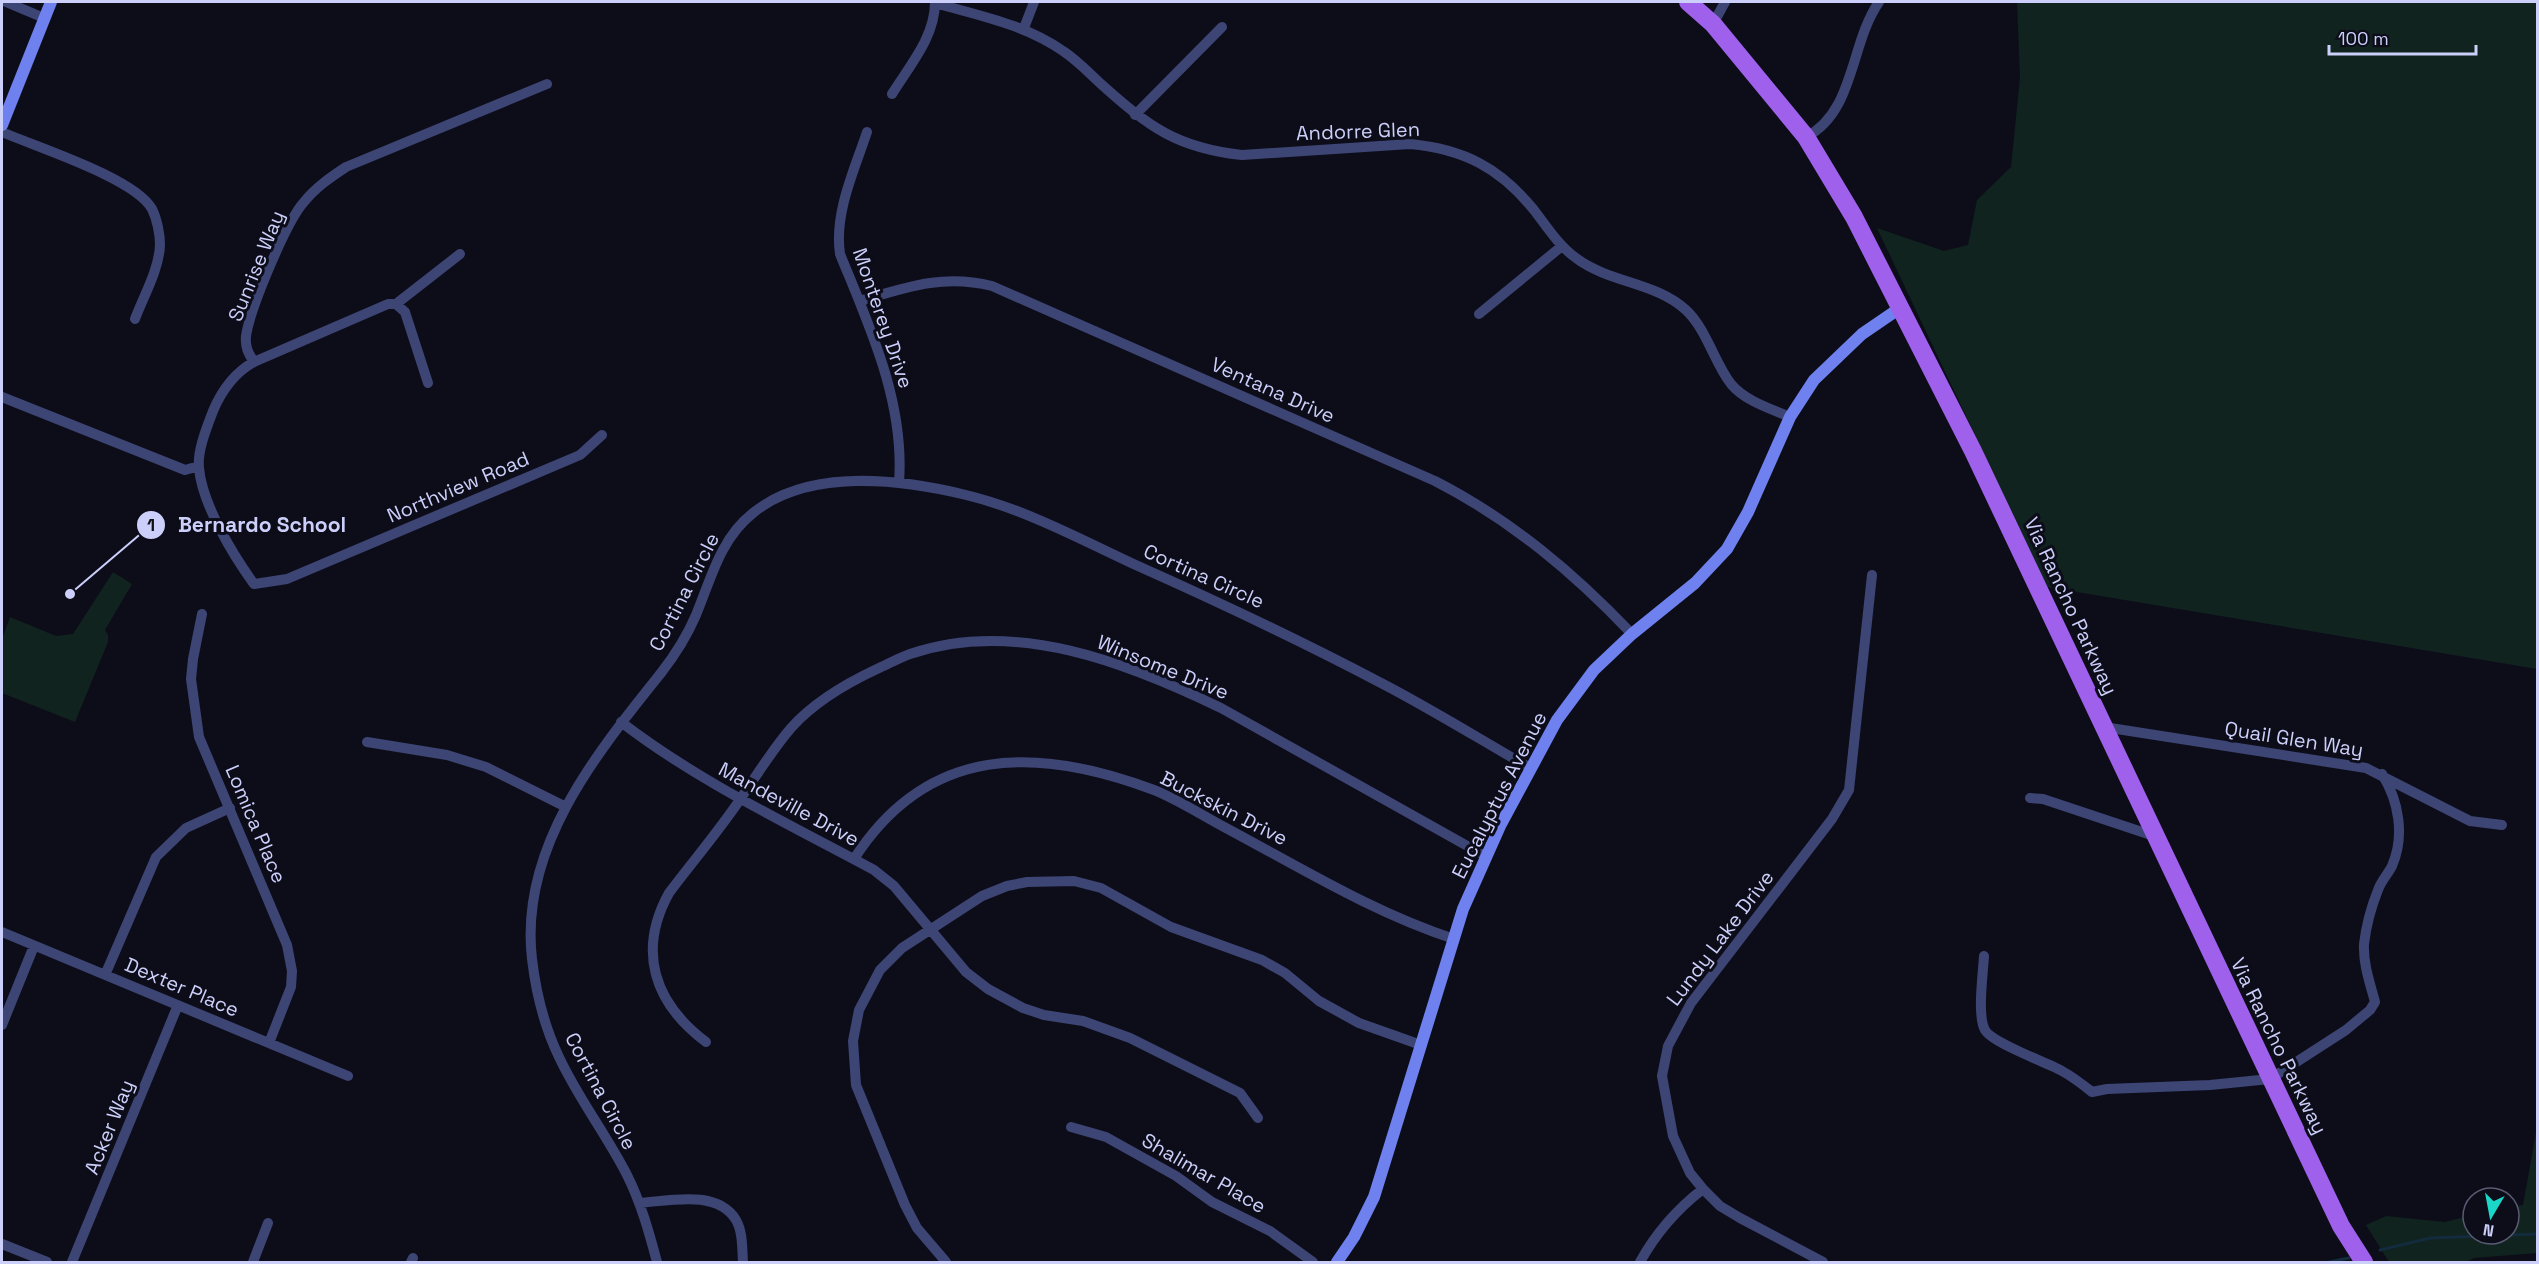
<svg xmlns="http://www.w3.org/2000/svg" width="2539" height="1264" font-family="'Space Grotesk',sans-serif">
<style>
.green{fill:#11231f}
.lines{fill:none;stroke-linecap:round;stroke-linejoin:round}
.stream{stroke:#122b3d;stroke-width:3}
.street{stroke:#3d4574;stroke-width:10}
.secondary{stroke:#6e81ee;stroke-width:12}
.primary{stroke:#9f60ec;stroke-width:18}
.labels{text-anchor:middle;dominant-baseline:central;stroke-width:6;stroke-linejoin:round;paint-order:stroke}
.street-label{font-size:20px;fill:#cccff9;stroke:#0d0d1a}
.leader{fill:none;stroke:#cccff9;stroke-width:2}
.callout-dot{fill:#cccff9;stroke:#0d0d1a;stroke-width:2}
.mark-label{font-size:18px;text-anchor:middle;font-weight:bold;fill:#111}
.callout-label{font-size:21px;text-anchor:middle;font-weight:bold;fill:#cccff9;stroke:#0d0d1a;stroke-width:6;stroke-linejoin:round;paint-order:stroke}
</style>
<rect width="100%" height="100%" fill="#0d0d1a"/>
<path class="green" d="M2017 2H2537V669L2047 587 1877 228 1944 251 1968 245 1977 200 2011 167 2020 78Z
M113 572 132 584 105 630 108 635V642L75 722 2 693V639L10 617 56 636 73 634Z
M2537 1127V1253L2474 1258 2466 1262H2389L2366 1225 2386 1216 2445 1222 2473 1215V1234H2509V1208L2523 1205Z"/>
<g class="lines">
<path class="stream" d="M2380 1250 2430 1238 2538 1234
M2329 1262 2349 1258"/>
<path class="street" d="M6 2 44 18
M935 3C980 16 1024 24 1063 51 1077 60 1089 73 1101 84 1149 127 1177 148 1242 155L1410 144C1464 149 1500 168 1534 210 1547 227 1559 246 1576 258 1609 283 1656 282 1686 310 1707 330 1714 362 1731 384 1745 401 1771 409 1790 417
M1713 24 1725 2
M1024 28 1034 2
M892 94C910 65 935 37 935 2
M1135 115 1222 27
M2 132C36 147 135 178 152 209 157 219 160 234 160 245 159 270 143 297 135 319
M867 132C854 171 834 213 840 254 870 328 905 402 899 483
M1806 137C1855 112 1850 43 1879 2
M860 301C907 287 943 274 992 286L1435 481C1511 520 1573 572 1632 634
M396 304 460 254
M1479 314 1562 246
M254 362C248 353 245 347 246 336 250 309 286 222 304 202 316 187 331 177 346 167L547 84
M428 383 405 312 396 304H388L254 362C234 373 222 390 213 411 207 427 197 451 199 468 202 504 233 555 254 584L287 579 580 455 602 435
M2 397 185 470 199 466
M202 614 193 659 191 679 199 737 287 945 292 971 291 987 269 1043
M621 722C699 782 789 824 874 870L894 886 966 972 988 989 1023 1008 1044 1015 1083 1021 1130 1038 1240 1093 1258 1118
M2104 727 2366 768 2470 821 2502 825
M367 742 447 755 486 767 566 807
M2030 798 2043 799 2154 836
M854 859C928 744 1037 746 1154 790 1179 800 1203 816 1226 828 1301 868 1374 913 1454 939
M2 932 348 1076
M1984 956C1983 974 1977 1016 1985 1030 1992 1043 2046 1062 2062 1071 2073 1077 2082 1084 2092 1092L2107 1089 2210 1085 2270 1079 2346 1030 2370 1010 2375 1002C2370 983 2363 964 2364 944 2366 927 2372 905 2378 890 2381 881 2388 874 2392 866 2405 836 2399 801 2382 774
M105 975 156 857 186 828 230 808
M2 1025 34 946
M706 1042C654 1003 637 951 669 893 693 861 719 831 741 798 757 775 772 750 791 728 814 702 847 683 877 669 888 664 899 658 910 654 1015 618 1128 663 1221 708L1487 857
M1071 1127 1106 1137 1176 1176 1212 1202 1270 1231 1313 1262
M639 1203C669 1201 717 1189 736 1220 743 1232 742 1249 743 1262
M2 1244 47 1262
M72 1262 178 1005
M253 1262 268 1223
M411 1262 413 1258
M657 1262C649 1232 641 1203 627 1175 606 1134 578 1098 559 1057 544 1026 536 993 532 959 519 848 596 754 661 673 675 655 687 636 696 615 711 579 720 539 753 513 809 468 900 479 966 495 1025 509 1082 540 1138 566 1221 603 1303 642 1383 684 1433 710 1481 740 1530 768
M946 1262 917 1228 905 1205 856 1085 853 1041 859 1010 880 970 902 948 982 896 1007 886 1027 882 1074 881 1101 888 1171 927 1262 960 1285 973 1319 1001 1359 1023 1421 1045
M1640 1262C1656 1233 1677 1209 1703 1189
M1823 1262 1740 1218 1720 1206 1703 1189 1690 1173 1673 1136 1662 1076 1668 1046 1691 1003 1832 819 1849 790 1872 575"/>
<path class="secondary" d="M2 125 51 2
M1337 1262 1354 1237 1374 1197 1463 909 1500 826 1557 720 1594 670 1632 634 1695 583 1727 549 1748 512 1790 417 1814 380 1862 334 1900 308"/>
<path class="primary" d="M1688 2 1713 24 1806 137 1854 217 1973 451 2341 1226 2364 1262"/>
</g>
<g class="labels">
<g class="street-label">
<text transform="translate(1358 131) rotate(-2)">Andorre Glen</text>
<text transform="translate(256 266) rotate(-68)">Sunrise Way</text>
<text transform="translate(883 318) rotate(71)">Monterey Drive</text>
<text transform="translate(1273 390) rotate(24)">Ventana Drive</text>
<text transform="translate(458 487) rotate(-23)">Northview Road</text>
<text transform="translate(1204 576) rotate(24)">Cortina Circle</text>
<text transform="translate(684 592) rotate(-63)">Cortina Circle</text>
<text transform="translate(2071 606) rotate(65)">Via Rancho Parkway</text>
<text transform="translate(1163 667) rotate(22)">Winsome Drive</text>
<text transform="translate(2294 739) rotate(9)">Quail Glen Way</text>
<text transform="translate(1499 795) rotate(-63)">Eucalyptus Avenue</text>
<text transform="translate(789 804) rotate(28)">Mandeville Drive</text>
<text transform="translate(1224 808) rotate(27)">Buckskin Drive</text>
<text transform="translate(256 824) rotate(67)">Lomica Place</text>
<text transform="translate(1720 938) rotate(-53)">Lundy Lake Drive</text>
<text transform="translate(182 987) rotate(23)">Dexter Place</text>
<text transform="translate(2279 1046) rotate(64)">Via Rancho Parkway</text>
<text transform="translate(601 1091) rotate(62)">Cortina Circle</text>
<text transform="translate(109 1127) rotate(-68)">Acker Way</text>
<text transform="translate(1204 1173) rotate(30)">Shalimar Place</text>
</g>
</g>
<path class="leader" d="M70 594L151 525"/>
<g class="callout-dot">
<circle cx="70" cy="594" r="6"/>
<circle cx="151" cy="525" r="15"/>
</g>
<g class="mark-label">
<text x="151" y="531">1</text>
</g>
<g class="callout-label">
<text x="262" y="532">Bernardo School</text>
</g>
<rect width="2539" height="1264" fill="none" stroke="#cccff9" stroke-width="6"/>
<g transform="translate(2491 1216) rotate(190)"><circle r="28" fill="#0d0d1a" stroke="#595b73" stroke-width="1.5"/>
<path d="M0-4.5L10 22L0 15L-10 22Z" fill="#1ad7c8"/>
<text y="-9" font-size="16" font-weight="bold" text-anchor="middle" fill="#cccff9">N</text>
</g>
<path d="M2329 45v9h147v-9" fill="none" stroke="#cccff9" stroke-width="3"/>
<text x="2338" y="45" font-size="18" fill="#cccff9" stroke="#0d0d1a" stroke-width="4.5" paint-order="stroke">100 m</text>
</svg>
